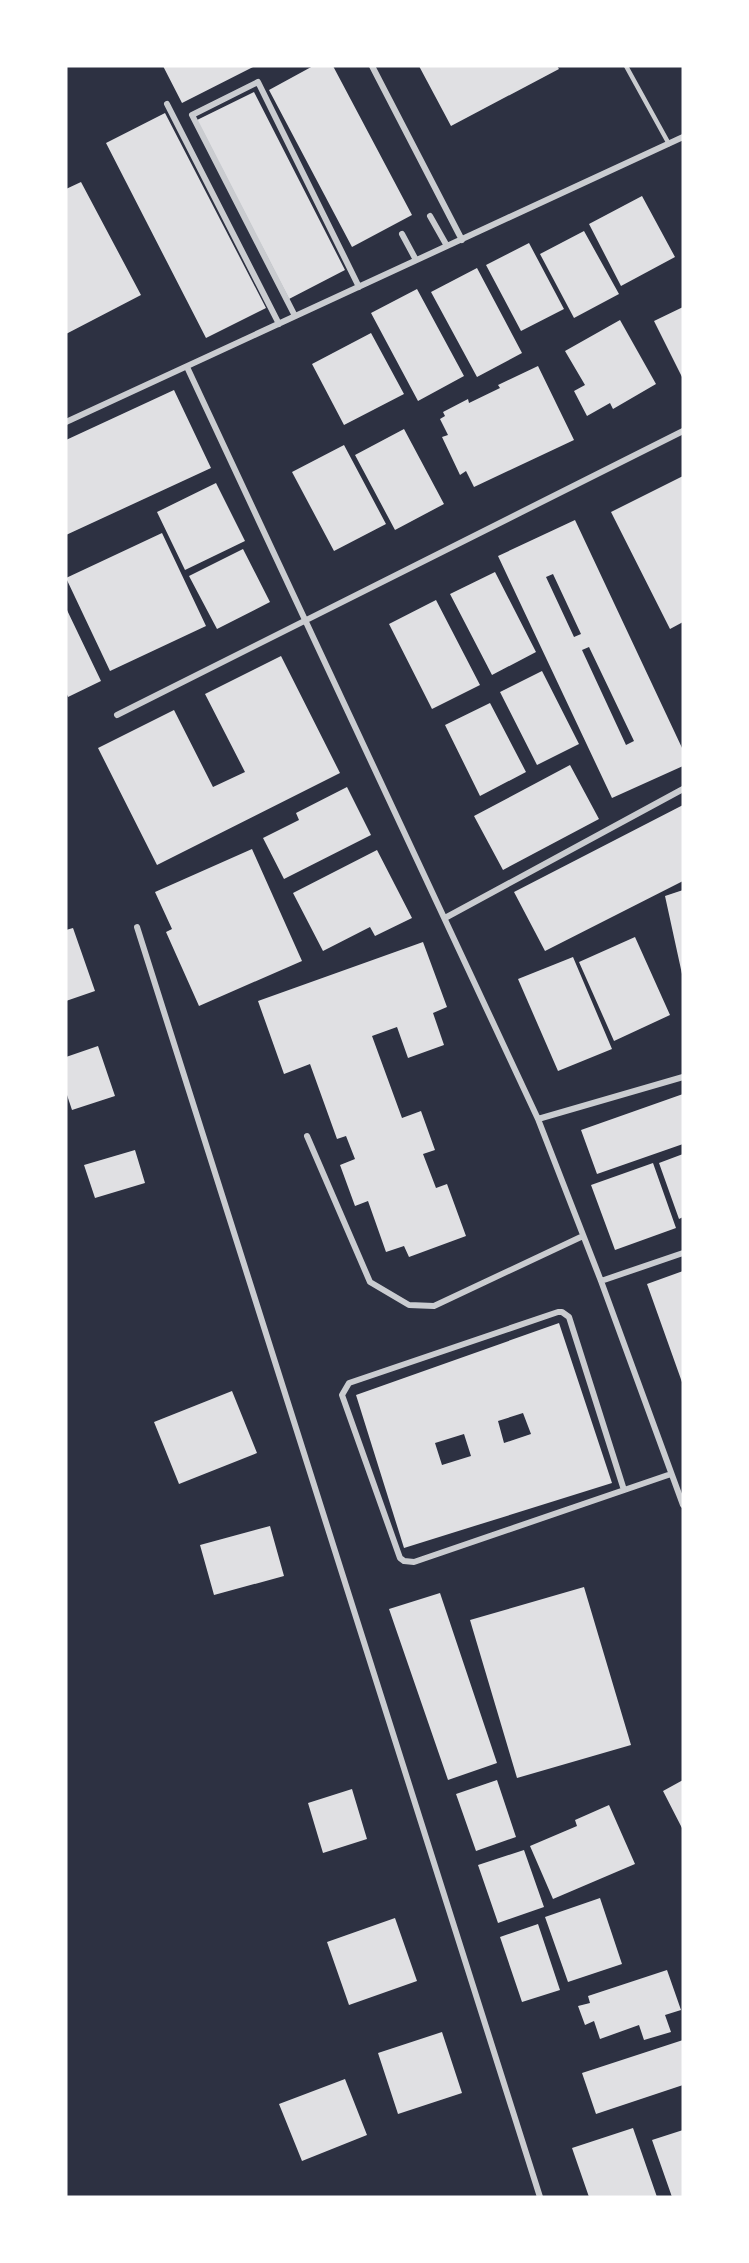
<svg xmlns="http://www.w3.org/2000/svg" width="749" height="2263" font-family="'Varela Round',sans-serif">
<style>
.building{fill:#e0e0e3;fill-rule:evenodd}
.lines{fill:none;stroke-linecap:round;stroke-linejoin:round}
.service{stroke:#caccd0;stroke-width:4.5}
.minor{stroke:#caccd0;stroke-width:6}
</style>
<rect width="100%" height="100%" fill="#2d3142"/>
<path class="building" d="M163 66H255L182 103Z
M313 66H333L412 215 352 247 269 90Z
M419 66H557L559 69 451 126Z
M254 92 345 270 289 299 197 120Z
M165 113 266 308 206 338 106 143Z
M81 182 141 295 66 334V189Z
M642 196 675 257 621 286 589 224Z
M584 231 619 294 574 318 540 254Z
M529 243 564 309 521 331 486 265Z
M477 268 522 353 477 377 431 292Z
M417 289 464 376 418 401 371 313Z
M683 307V379L654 321Z
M620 320 656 384 613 409 610 403 587 416 574 391 585 385 565 351Z
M371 333 404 394 344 425 312 364Z
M538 366 574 440 474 487 466 471 460 475 442 437 448 435 440 419 445 416 443 412 468 399 469 403 500 388 498 385Z
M174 390 211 468 66 535V440Z
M404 429 444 504 395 530 355 455Z
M344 445 386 524 334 551 292 472Z
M683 476V622L670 629 611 512Z
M216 483 245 541 185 570 157 512Z
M575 520 683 750V766L612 798 498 556ZM553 574 581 634 574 637 546 577ZM589 647 634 741 626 745 582 650Z
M162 533 206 626 110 671 66 578Z
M243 549 270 602 217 629 189 576Z
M495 572 536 652 492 675 450 594Z
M436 600 480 685 432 709 389 624Z
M66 608 101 681 68 697 66 692Z
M281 656 340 773 157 865 98 748 174 710 213 787 245 772 205 694Z
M542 671 579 744 537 765 500 692Z
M490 703 526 772 480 796 445 725Z
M570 765 599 819 503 870 474 816Z
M347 787 371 835 284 879 263 838 299 820 296 813Z
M683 805V881L545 951 514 892Z
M252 849 302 961 199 1006 166 932 172 929 155 892Z
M377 850 412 918 375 936 370 927 323 951 293 893Z
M683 890V974H682L665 896Z
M73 928 95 991 66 1001V930Z
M635 937 670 1015 614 1041 579 962Z
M423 942 447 1007 433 1013 444 1045 408 1058 397 1027 372 1036 402 1118 421 1111 435 1150 423 1154 436 1188 447 1184 466 1236 409 1257 404 1246 386 1252 368 1201 355 1206 340 1165 355 1159 346 1136 337 1139 310 1064 284 1074 258 1001Z
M573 957 612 1049 558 1071 518 979Z
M98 1046 115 1096 72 1110 66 1092V1057Z
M683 1094V1144L597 1174 581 1130Z
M135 1150 145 1183 95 1198 84 1165Z
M683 1154V1217L679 1219 659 1163Z
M653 1163 676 1228 615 1250 591 1185Z
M683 1271V1385L647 1284Z
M559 1323 612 1483 404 1548 356 1395ZM523 1413 531 1434 504 1443 498 1421ZM464 1434 471 1456 442 1465 435 1443Z
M232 1391 257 1453 179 1484 154 1422Z
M270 1526 284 1576 214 1595 200 1545Z
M584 1587 631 1745 517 1778 470 1620Z
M440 1593 497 1763 448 1780 389 1609Z
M497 1780 516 1837 476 1851 456 1794Z
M683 1780V1830L663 1791Z
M352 1789 367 1839 323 1853 308 1803Z
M609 1805 635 1864 553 1899 530 1846 577 1826 575 1820Z
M524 1850 544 1907 498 1923 478 1865Z
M600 1898 622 1964 568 1982 545 1917Z
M395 1918 417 1981 349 2005 327 1942Z
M538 1924 560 1990 522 2002 500 1937Z
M667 1970 681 2010 665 2015 671 2032 644 2040 639 2025 600 2039 594 2021 585 2025 578 2006 590 2003 588 1996Z
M442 2032 462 2093 398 2114 378 2053Z
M683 2040V2085L596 2114 582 2073Z
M345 2079 367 2135 302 2161 279 2104Z
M633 2128 657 2197H589L572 2148Z
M683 2130V2197H672L652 2140Z"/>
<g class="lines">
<path class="service" d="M626 66 669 144"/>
<path class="minor" d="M372 66 462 240
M167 104 279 324
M430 216 447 246
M402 234 416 260
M295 316 192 115 258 82 359 287
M187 367 538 1119 601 1281 683 1505
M66 422 683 137
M117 715 683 431
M445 918 683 789
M137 927 540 2197
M538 1119 683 1077
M307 1136 370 1282 409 1305 434 1306 583 1236
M601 1281 683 1253
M624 1490 569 1317 562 1312H558L349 1383 342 1395 400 1558 404 1561 414 1562 671 1474"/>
</g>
<rect width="749" height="2263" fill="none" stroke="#ffffff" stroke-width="135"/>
</svg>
